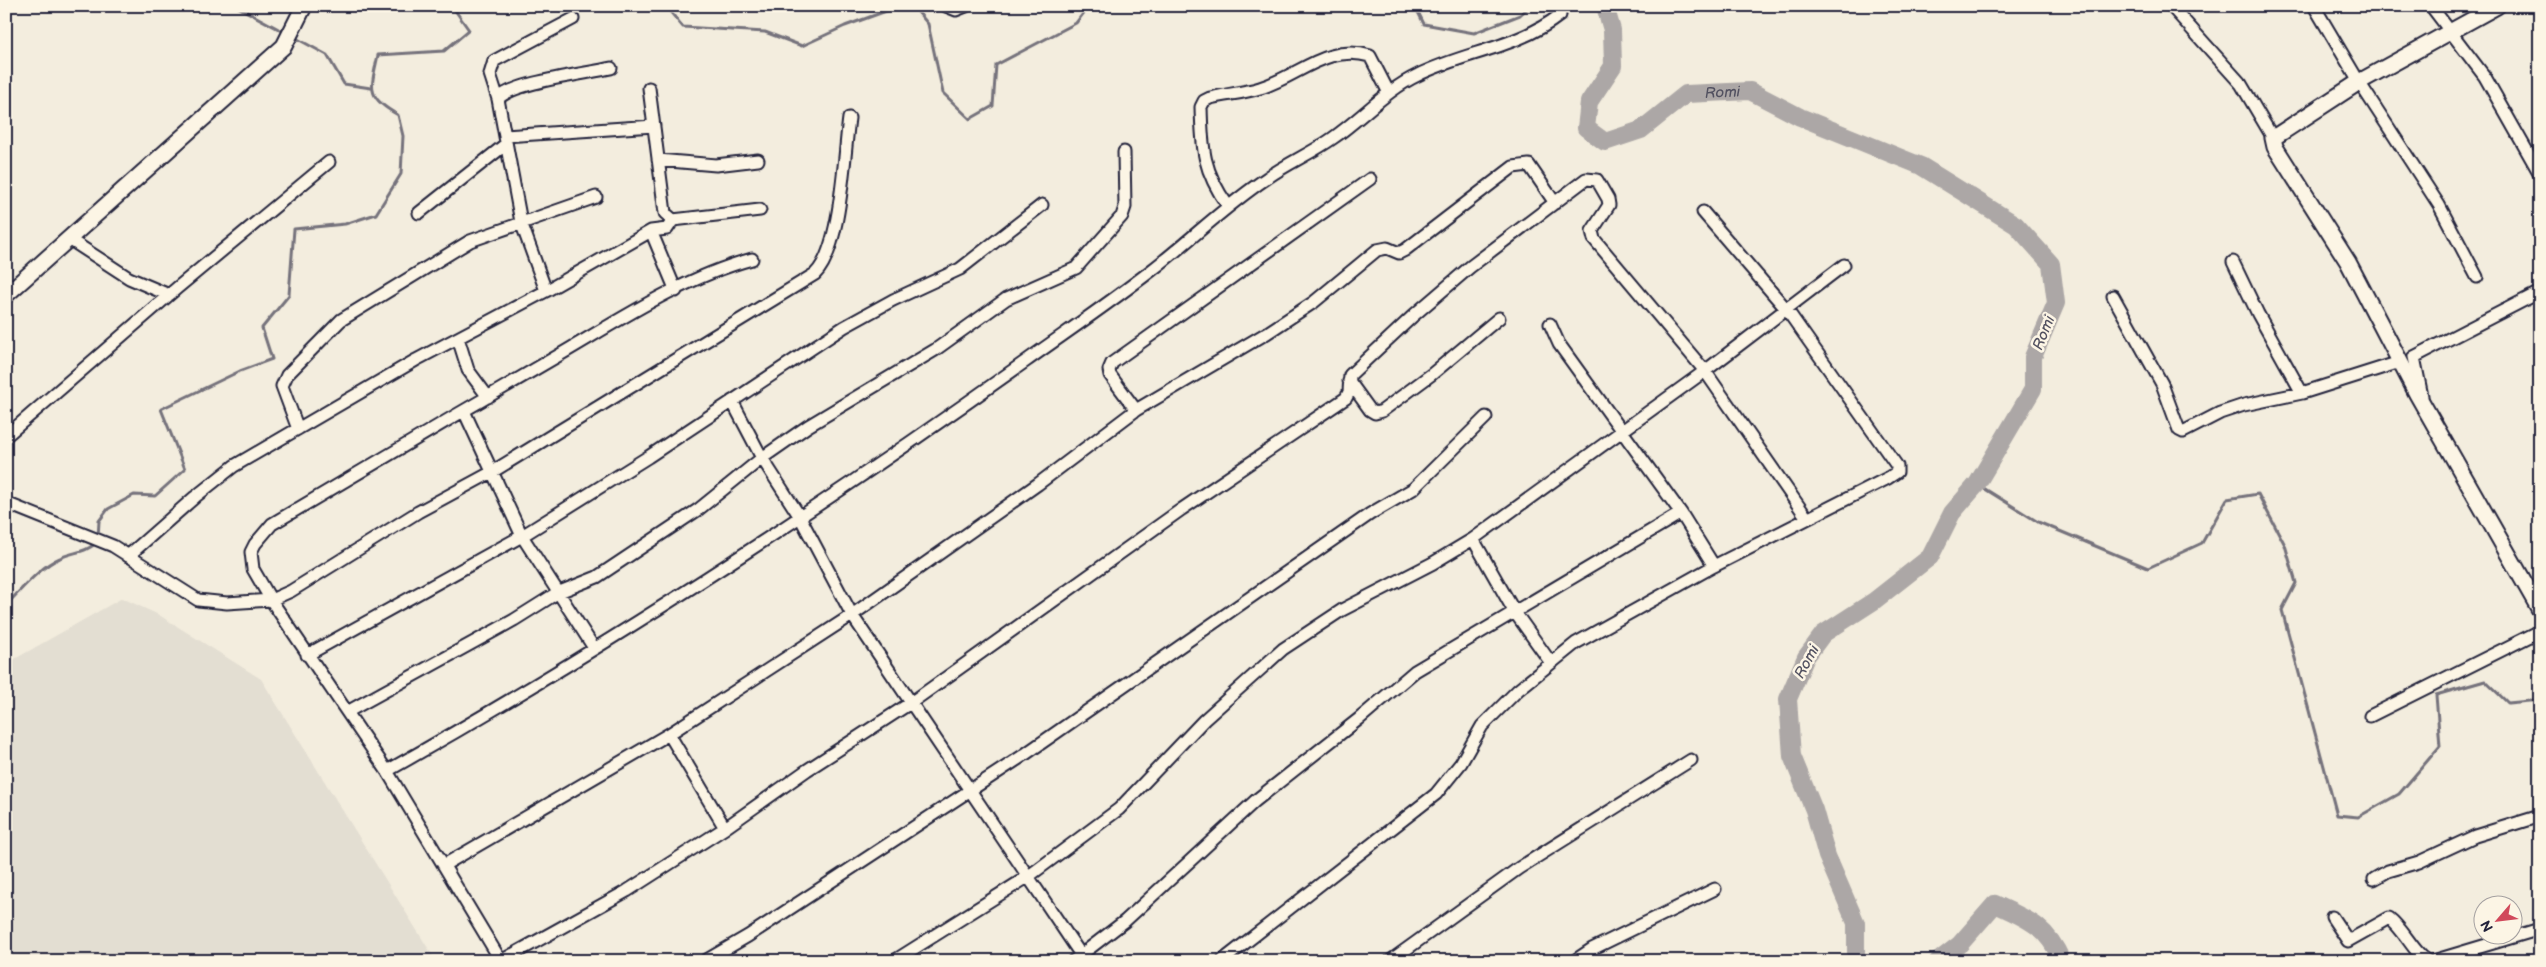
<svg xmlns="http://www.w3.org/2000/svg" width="2546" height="967" font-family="'Balsamiq Sans',sans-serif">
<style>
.built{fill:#e3ded2}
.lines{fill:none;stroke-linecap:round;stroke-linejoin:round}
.stream{stroke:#75727b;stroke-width:3}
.river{stroke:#aca7a6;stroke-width:18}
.minor-casing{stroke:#22223b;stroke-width:15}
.tertiary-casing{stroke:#22223b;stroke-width:19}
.minor{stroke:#fcf5e5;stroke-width:11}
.tertiary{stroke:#fcf5e5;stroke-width:15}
.labels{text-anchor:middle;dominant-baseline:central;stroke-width:5;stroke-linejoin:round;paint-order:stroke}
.water-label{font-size:15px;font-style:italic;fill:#525160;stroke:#fcf5e5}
</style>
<rect width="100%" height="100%" fill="#f3edde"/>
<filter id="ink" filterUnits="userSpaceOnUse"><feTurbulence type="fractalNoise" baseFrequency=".02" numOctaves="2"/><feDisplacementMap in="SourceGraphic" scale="10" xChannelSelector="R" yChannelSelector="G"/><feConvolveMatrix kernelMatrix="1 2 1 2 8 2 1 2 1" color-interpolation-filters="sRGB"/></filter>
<g filter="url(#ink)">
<path class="built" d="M122 598 159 615 261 679 436 961H6V664Z"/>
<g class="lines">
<path class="stream" d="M236 6 286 33
M654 6 668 9 683 27 765 32 802 46 845 26 900 6
M913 6 928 24 943 93 970 119 993 106 996 65 1076 23 1089 6
M1415 6 1424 24 1474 33 1520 15 1530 6
M294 37 327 55 344 84 371 88
M1977 484 2038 522 2148 568 2202 543 2227 499 2258 494 2285 545 2296 583 2282 610 2337 815 2358 817 2399 794 2440 746 2436 695 2485 681 2508 703 2540 700
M98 538 99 521 108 509 134 495 155 496 185 469 161 409 240 371 272 359 262 328 289 295 294 229 345 224 376 214 401 174 403 136 398 115C365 97 371 88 378 55L444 51 469 30 452 6
M6 605C21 590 41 566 60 558 74 551 83 554 96 543"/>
<g class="river">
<path id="s1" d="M1605 6 1612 30 1613 66 1589 102 1586 128 1605 142 1641 130 1686 94 1750 91 1800 117 1921 166 2016 225 2051 264 2056 303 2033 357V389L1977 484 1952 513 1930 557 1874 601 1823 634 1806 657 1788 699 1792 756 1814 810 1827 856 1856 923V961"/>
<path d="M1938 961 1960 944 1995 904C2028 919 2047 926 2062 961"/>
</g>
<g class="minor-casing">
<path id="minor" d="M946 6 956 10 966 6
M2171 6 2241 84 2273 138
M2314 6 2359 82 2439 205 2477 277
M2431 6 2485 77 2540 174
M498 99 490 74 494 61 573 19
M505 136 654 126
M658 160 716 165 758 160
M1228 206C1203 171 1202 149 1201 107L1204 101 1210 98C1227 94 1244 93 1260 88 1298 77 1327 43 1370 56L1389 93
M419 213 506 144
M673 220 760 210
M651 231 676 291
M69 239 129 278 169 295
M2233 262 2258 314 2302 393
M546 291 521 222 498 99C513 82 585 74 611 68
M2113 296 2162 384 2179 430 2183 432 2220 413 2244 405 2302 393 2400 362
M1550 324 1559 344 1681 513 1714 566
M458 338 468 370 488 397
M1349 381 1370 410 1375 413 1382 411 1432 374 1499 318
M2422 396 2414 357 2540 292
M732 401 762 458 800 517 852 615 1085 961
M1136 410 1110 375 1109 370 1112 363 1370 179
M464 411 522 536 594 648
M298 429 282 386 287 375 341 320 470 241 596 197
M6 436 177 288 329 162
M6 503 113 546 198 600 227 603 271 600 291 591 418 512 492 472 815 274C841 249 844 156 849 118
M1473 539 1514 611 1551 663
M128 556 195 497 234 466 416 360 546 291 651 231 667 229 673 220 665 213 649 88
M307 655 522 536 648 457 844 327 893 300 960 269 1042 205
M347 712 514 620 557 593 597 577 699 509 762 458 808 426 935 350 1006 299 1076 268 1122 216 1125 207 1124 152
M2370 716 2540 631
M669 734 725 828
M387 771C608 647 820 508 1026 361 1068 331 1111 302 1152 270 1191 240 1226 205 1267 178 1288 163 1312 153 1333 138 1362 118 1386 90 1418 75 1464 52 1518 48 1560 15
M444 865 669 734 852 615 1038 484 1136 410 1267 333 1314 302 1377 250 1387 248 1399 253 1405 250 1513 167 1529 165 1555 203
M2374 879 2388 871 2419 862 2475 836 2540 816
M2332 917 2348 941 2389 918C2404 929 2416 957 2429 961
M501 961 627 891 725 828 807 770 912 702 1182 509 1346 398 1349 392 1350 375 1414 315 1470 267 1586 179 1597 180 1608 199 1609 205 1592 231 1594 239 1705 371 1807 518
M501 961 387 771 271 600 253 569 251 552 255 544 272 524C366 468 461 412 556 357 618 321 682 278 752 259
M705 961 748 936 1024 755 1370 514 1413 489 1486 417
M894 961 1029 876 1119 809 1204 720 1283 649 1342 610 1433 563 1473 539 1705 371 1844 265
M1073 961 1125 921 1255 801 1359 719 1415 671 1681 513
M1222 961 1436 794 1461 763 1482 726 1518 690 1576 643 1714 566 1888 478 1897 472V466L1787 310 1703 212
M1390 961 1519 868 1691 760
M1574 961 1592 949 1715 889
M2433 961 2540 929"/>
</g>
<g class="tertiary-casing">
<path id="tertiary" d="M2497 6 2359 82 2273 138 2275 147 2348 262 2417 394 2540 610
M6 295 284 46 304 6"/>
</g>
<use href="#minor" class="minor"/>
<use href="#tertiary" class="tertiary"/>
</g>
</g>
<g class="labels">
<g class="water-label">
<text stroke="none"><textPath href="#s1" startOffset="286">Romi</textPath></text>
<text transform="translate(2044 333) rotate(-68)">Romi</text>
<text transform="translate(1807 662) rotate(-61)">Romi</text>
</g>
</g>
<rect width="2546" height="967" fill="none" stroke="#fcf5e5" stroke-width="25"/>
<rect x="12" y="12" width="2521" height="942" fill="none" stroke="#22223b" stroke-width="2" filter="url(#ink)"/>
<g transform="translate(2498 920) rotate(242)"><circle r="24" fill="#fcf5e5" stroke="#a5a1a1"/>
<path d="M0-4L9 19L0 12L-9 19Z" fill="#d1495b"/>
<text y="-8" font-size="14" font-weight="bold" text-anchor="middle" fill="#22223b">N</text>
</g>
</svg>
